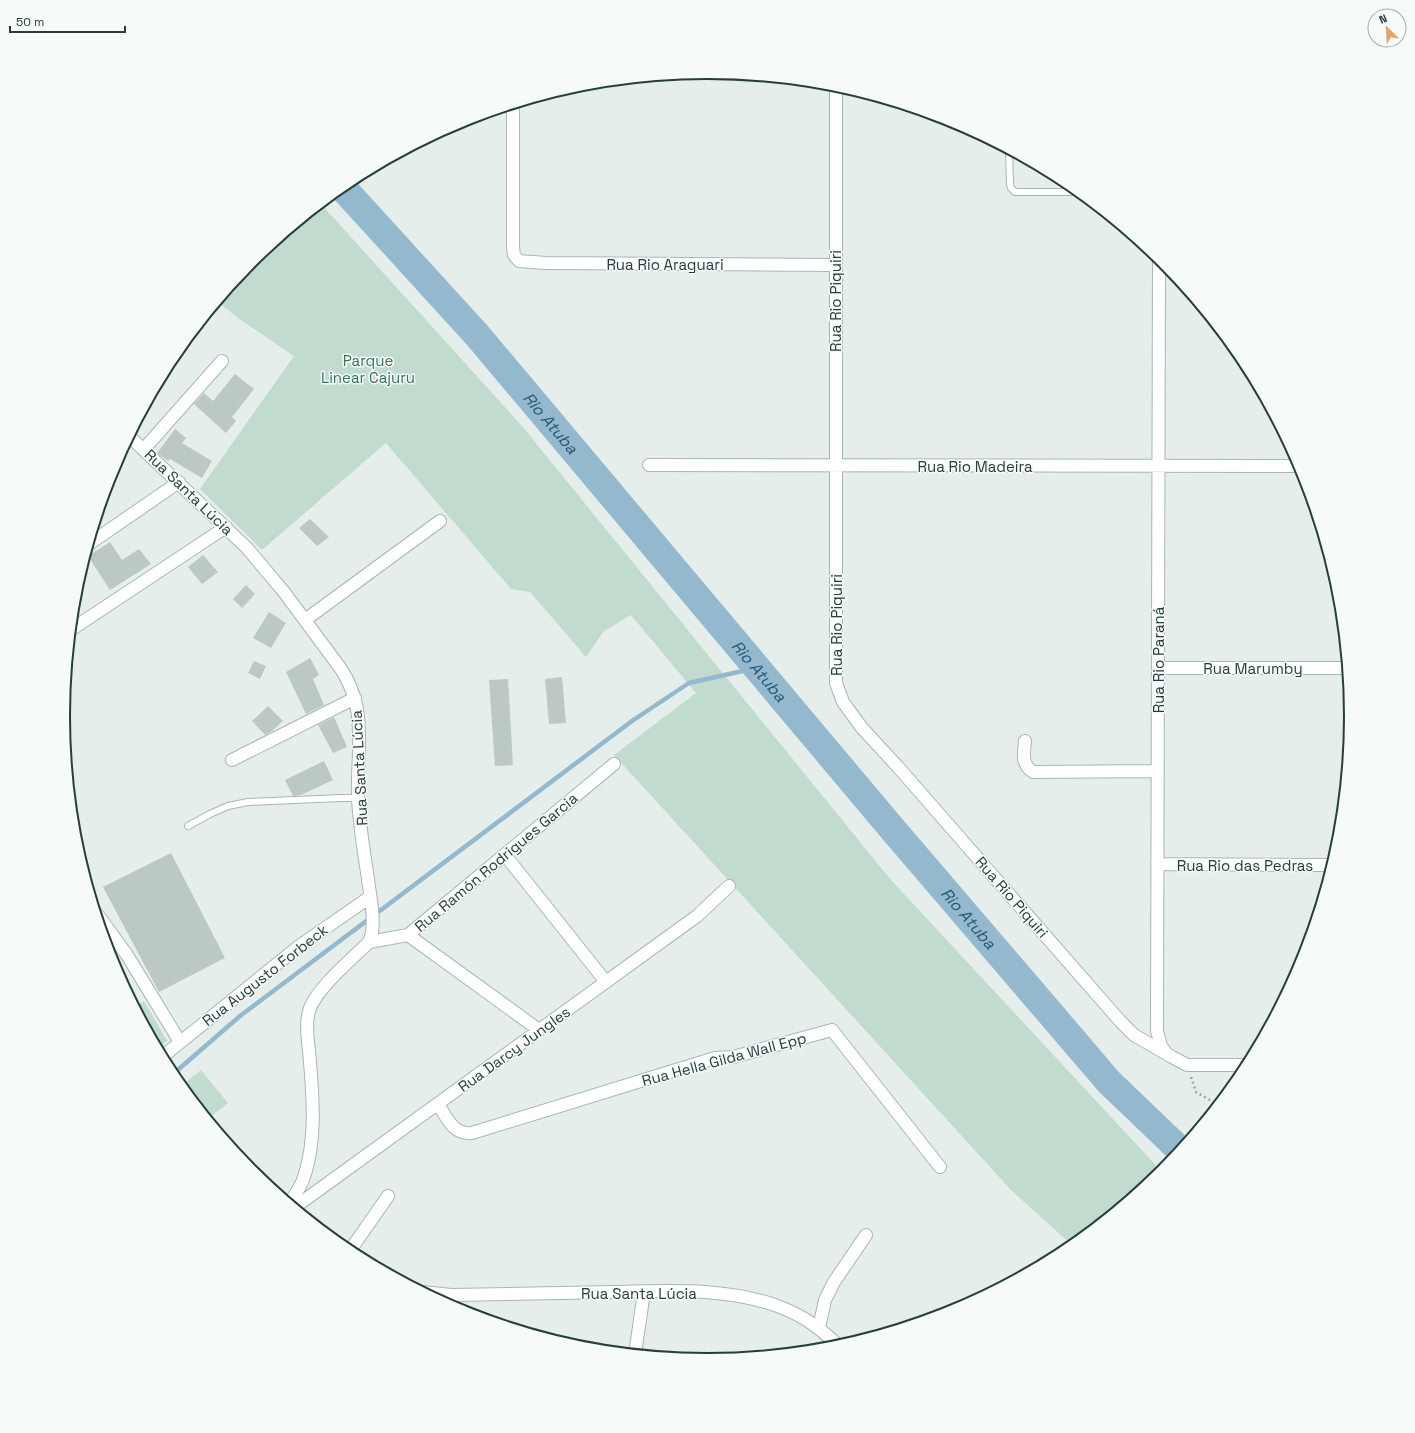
<svg xmlns="http://www.w3.org/2000/svg" width="1415" height="1433" font-family="'Space Grotesk',sans-serif">
<style>
.green{fill:#c1dcce}
.lines{fill:none;stroke-linecap:round;stroke-linejoin:round}
.stream{stroke:#94b8cd;stroke-width:4.5}
.river{stroke:#94b8cd;stroke-width:28}
.building{fill:#bbc8c5}
.lane-casing{stroke:#a9b6b4;stroke-width:8}
.street-casing{stroke:#a9b6b4;stroke-width:14}
.path{stroke:#89aeaa;stroke-width:2.5;stroke-dasharray:2 3;stroke-linecap:butt}
.lane{stroke:#fff;stroke-width:6}
.street{stroke:#fff;stroke-width:12}
.labels{text-anchor:middle;dominant-baseline:central;stroke-width:3;stroke-linejoin:round;paint-order:stroke}
.street-label{font-size:15px;fill:#263e3d;stroke:#f6faf9}
.park-label{font-size:15px;fill:#347259;stroke:#f6faf9}
.water-label{font-size:16px;font-style:italic;fill:#255775;stroke:#f6faf9}
.rim{fill:none;stroke:#263e3d;stroke-width:2}
</style>
<rect width="100%" height="100%" fill="#e6eeec"/>
<path class="green" d="M321 204 522 426 891 880 1163 1173 1073 1246 1011 1190 614 755 696 693 631 615 604 631 586 657 530 592 511 589 386 443 262 550 200 489 294 356 238 318 218 302 252 261Z
M144 1001 167 1041 158 1048 136 1007Z
M201 1070 228 1103 208 1119 181 1086Z"/>
<g class="lines">
<path class="stream" d="M172 1075 240 1016 632 721 689 683 756 668"/>
<path class="river" id="s1" d="M342 187 477 335 889 825 1109 1082 1181 1151"/>
</g>
<path class="building" d="M235 374 254 389 232 417 236 421 226 433 194 404 204 393 213 401Z
M175 429 186 438 182 443 212 461 202 478 170 459 168 461 157 453Z
M310 519 329 537 317 546 299 528Z
M110 542 122 560 139 549 151 564 110 590 88 556Z
M203 555 218 572 202 584 188 567Z
M246 585 255 594 242 608 233 599Z
M269 612 286 623 271 648 253 638Z
M310 658 319 675 313 679 324 705 306 714 286 672Z
M254 661 266 666 260 679 248 673Z
M562 677 566 723 549 724 545 679Z
M508 679 513 765 495 766 489 680Z
M268 706 283 721 272 731 265 735 252 721Z
M334 717 347 747 333 753 318 725Z
M324 761 333 780 301 795 293 796 285 780Z
M171 853 225 958 159 992 103 887Z"/>
<g class="lines">
<g class="lane-casing">
<path id="lane" d="M1009 151 1010 184 1011 188 1015 192H1080
M188 826 210 814 228 806 248 802 341 798H358"/>
</g>
<g class="street-casing">
<path id="street" d="M836 85V683L843 702 862 728 898 767 1120 1021 1134 1035 1172 1057 1187 1065H1248
M513 105V247L514 255 519 261 546 263 835 265
M1159 257 1157 1031 1161 1046 1166 1053
M130 437 247 548 284 592 341 669C349 681 354 694 357 709 362 738 357 767 358 797 359 824 364 852 368 879 370 897 377 926 369 942 352 959 319 986 310 1008 304 1025 309 1044 310 1062 313 1098 316 1139 305 1174 302 1185 296 1194 289 1203
M144 449 222 361
M649 465 1301 466
M89 544 179 482
M305 620 440 521
M72 629 226 527
M1158 668H1347
M1025 741C1024 754 1021 764 1033 772L1157 771
M232 760 355 698
M505 855 606 982
M1157 864 1333 865
M98 915 127 955 180 1042
M408 935 539 1030
M369 942 408 935 614 764
M162 1057 298 947 370 897
M438 1104C447 1118 453 1135 472 1133L715 1058 733 1057 832 1030 940 1167
M295 1207 697 916 729 886
M349 1252 388 1196
M423 1292 451 1295C506 1294 560 1293 615 1292 669 1291 728 1287 780 1307 804 1316 821 1329 840 1347
M451 1295 452 1307
M819 1328 825 1300 834 1282 866 1235
M635 1354 644 1292"/>
</g>
<path class="path" d="M1191 1077 1196 1092 1218 1105"/>
<use href="#lane" class="lane"/>
<use href="#street" class="street"/>
</g>
<g class="labels">
<g class="street-label">
<text x="665" y="264">Rua Rio Araguari</text>
<text transform="translate(835 301) rotate(-90)">Rua Rio Piquiri</text>
<text x="975" y="466">Rua Rio Madeira</text>
<text transform="translate(189 492) rotate(44)">Rua Santa Lúcia</text>
<text transform="translate(836 625) rotate(-90)">Rua Rio Piquiri</text>
<text transform="translate(1158 660) rotate(-90)">Rua Rio Paraná</text>
<text x="1253" y="668">Rua Marumby</text>
<text transform="translate(359 768) rotate(-93)">Rua Santa Lúcia</text>
<text transform="translate(496 862) rotate(-40)">Rua Ramón Rodrigues Garcia</text>
<text x="1245" y="865">Rua Rio das Pedras</text>
<text transform="translate(1012 897) rotate(49)">Rua Rio Piquiri</text>
<text transform="translate(265 975) rotate(-38)">Rua Augusto Forbeck</text>
<text transform="translate(514 1049) rotate(-36)">Rua Darcy Jungles</text>
<text transform="translate(724 1059) rotate(-15)">Rua Hella Gilda Wall Epp</text>
<text x="639" y="1293">Rua Santa Lúcia</text>
</g>
<g class="park-label">
<text x="368" y="360">Parque<tspan x="368" dy="17">Linear Cajuru</tspan></text>
</g>
<g class="water-label">
<text stroke="none"><textPath href="#s1" startOffset="315">Rio Atuba</textPath></text>
<text stroke="none"><textPath href="#s1" startOffset="639">Rio Atuba</textPath></text>
<text stroke="none"><textPath href="#s1" startOffset="963">Rio Atuba</textPath></text>
</g>
</g>
<path d="M0 0H1415V1433H0ZM70 716a637 637 0 1 1 1274 0a637 637 0 1 1-1274 0Z" fill="#f6faf9" fill-rule="evenodd"/>
<path class="rim" d="M70 716a637 637 0 1 1 1274 0a637 637 0 1 1-1274 0Z"/>
<g transform="translate(1387 28) rotate(336)"><circle r="19" fill="#f6faf9" stroke="#a3afae"/>
<path d="M0-3L7 15L0 10L-7 15Z" fill="#e5a36c"/>
<text y="-6" font-size="11" font-weight="bold" text-anchor="middle" fill="#263e3d">N</text>
</g>
<path d="M10 26v6h115v-6" fill="none" stroke="#263e3d" stroke-width="2"/>
<text x="16" y="26" font-size="12" fill="#263e3d" stroke="#f6faf9" stroke-width="3" paint-order="stroke">50 m</text>
</svg>
